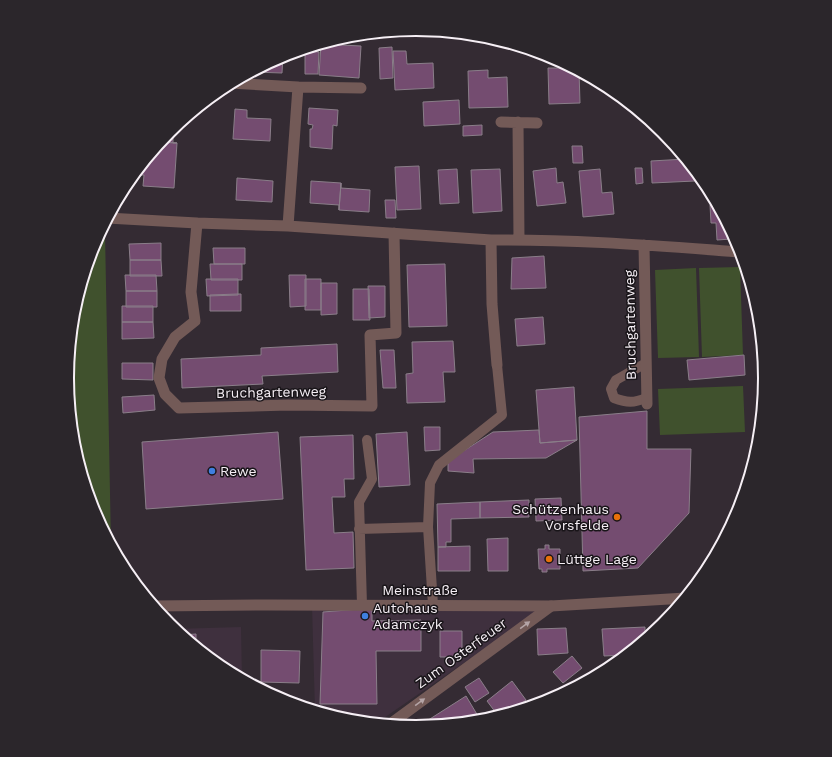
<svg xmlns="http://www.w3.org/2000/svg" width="832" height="757" font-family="'Work Sans',sans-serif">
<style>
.built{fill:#3f303e}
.green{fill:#40512d}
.building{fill:#744c70;stroke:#8a7e89}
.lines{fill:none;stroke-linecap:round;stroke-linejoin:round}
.service{stroke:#735a57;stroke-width:10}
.minor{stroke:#735a57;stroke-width:11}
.tertiary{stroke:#735a57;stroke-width:11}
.oneway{fill:#b4a4a6}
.shop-dot{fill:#3f7fe0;stroke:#191519;stroke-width:1.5}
.food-dot{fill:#e8710a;stroke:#191519;stroke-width:1.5}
.labels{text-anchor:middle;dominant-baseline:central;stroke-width:3;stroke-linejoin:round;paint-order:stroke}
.street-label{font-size:14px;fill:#f6eff5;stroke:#191519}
.poi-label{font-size:14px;fill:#f6eff5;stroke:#191519;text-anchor:start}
.rim{fill:none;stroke:#f6eff5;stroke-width:2}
</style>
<rect width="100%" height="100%" fill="#342b33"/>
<path class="built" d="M554 601 375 724 348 721 315 711 312 606Z
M241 627 242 680 222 669 173 629Z"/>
<path class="green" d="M100 232 105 233 111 545 93 512 73 446 67 378 73 310 93 245Z
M740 267 743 355 702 357 699 268Z
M696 268 699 357 658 358 655 270Z
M743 386 745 432 660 435 658 389Z"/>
<path class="building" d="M321 44 361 46 359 78 319 75Z
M392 47 393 78 380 79 379 48Z
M305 51 319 52 318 74H305Z
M393 51H406L407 64 433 63 434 88 395 90Z
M283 55 282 73 253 72V71Z
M548 68H573L579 71 580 103 549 104Z
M488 70V78L507 77 508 107 469 108 468 71Z
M459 100 460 124 424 126 423 102Z
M309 108 338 110 337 126 333 125 332 149 310 147V129H312L313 125 308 124Z
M235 109 247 110V118L271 119 270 141 233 139Z
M482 125V135L463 136V126Z
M173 128V143H177L160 142Z
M160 142 177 143 174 188 143 186 144 175H140V166Z
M572 146H582L583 163H573Z
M686 159 694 169 695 181 652 183 651 161Z
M419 166 421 209 397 210 395 167Z
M556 168 557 183 563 182 566 203 537 206 533 171Z
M635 168H642L643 183 636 184Z
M457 169 459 203 440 204 438 170Z
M500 169 502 211 473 213 471 170Z
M600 169 602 193 612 192 614 214 583 217 579 171Z
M694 169 703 180 695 181Z
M237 178 273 181 272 202 236 200Z
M311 181 341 183 339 210V205L310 203Z
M341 183V188L370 190 369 212 339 210Z
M385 200H395L396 218H386Z
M710 205H718L730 229 731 239 717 240 716 223H711Z
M161 243V260H130L129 244Z
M213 248H245V264H214Z
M544 256 546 288 511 289 512 258Z
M130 260H161L162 276H130Z
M210 264H242V280H211Z
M445 264 447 326 409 327 407 265Z
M125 275H156L157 291H126Z
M289 275H306V306L290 307Z
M206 279H238V295L207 296Z
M305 279H321V310H305Z
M321 283H337V314L321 315Z
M368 286H385V317L369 318Z
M353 289H369L370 320H353Z
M126 291H157V307H126Z
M238 294H241V311H210V295Z
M122 306H153V322H122Z
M543 317 545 344 517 346 515 319Z
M122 322H153L154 338 122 339Z
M453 341 455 372H443L445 402 407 403 406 374 413 373 412 342Z
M337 344 338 372 262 376 263 384 182 388 181 359 261 355V348Z
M380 350H394L396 388H383Z
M744 355 745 375 689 380 687 360Z
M122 363H153V380L122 379Z
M574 387 577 440 540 443 536 390Z
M154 395 155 410 123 413 122 397Z
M647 411V449H691L689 513 638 568 583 571 579 417Z
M424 427H440V450L425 451Z
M539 430 540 443 577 440 546 458 473 459 474 473 448 471V461L493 432Z
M278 432 283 499 146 509 142 442Z
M407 432 410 485 379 487 376 434Z
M353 435 354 479H344L345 497H332L334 533 353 532 354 568 306 570 300 437Z
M561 498 562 520 536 521 535 499Z
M529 500V517L480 518V502Z
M480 502V518L451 519V542H446V547H438L437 504Z
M508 538V571H488L487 539Z
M545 545H549V549H560V569H547V572H542V569H539L538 549H545Z
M470 546V571H438V547Z
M372 608V621L421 620V651H376L377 704H320L323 612Z
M645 627V640L627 655 604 656 602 629Z
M566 628 568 653 538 655 537 629Z
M440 631H462V657H440Z
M196 634V648L181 635Z
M261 650 300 651 299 683 261 682Z
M572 656 582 668 563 683 553 672Z
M479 678 489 693 475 702 465 687Z
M512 681 526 700 506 715 499 717 487 701Z
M466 696 481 721 424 727 422 724Z"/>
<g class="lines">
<path class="service" d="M646 363 616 380 611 389 614 398C627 403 634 403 646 398
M359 529 428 527
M362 605 359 502 372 479 367 440
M433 605 428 527 430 483 439 465 502 415 497 365"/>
<path class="minor" d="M230 83 298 87 361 88
M501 122 537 123
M518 122 519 240
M107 218 197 223 288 226 491 240C575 239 658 246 741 252
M197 223 191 292 195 321 175 337 162 359 159 378 165 394 179 408 288 405 372 406 370 335 396 333 394 233
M288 226 298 87
M491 240 492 304 497 365
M644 245 647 404
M389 725 551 606"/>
<path class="tertiary" d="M153 606 268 605 551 606 686 598"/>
</g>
<defs><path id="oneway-solid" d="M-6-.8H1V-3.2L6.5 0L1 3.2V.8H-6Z"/></defs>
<g class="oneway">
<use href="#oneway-solid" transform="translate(525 625) rotate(-36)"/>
<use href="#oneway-solid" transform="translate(420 702) rotate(-36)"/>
</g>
<g class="shop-dot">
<circle cx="212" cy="471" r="4"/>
<circle cx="365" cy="616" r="4"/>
</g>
<g class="food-dot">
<circle cx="617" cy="517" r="4"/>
<circle cx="549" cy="559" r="4"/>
</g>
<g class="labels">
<g class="street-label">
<text transform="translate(630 325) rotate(-91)">Bruchgartenweg</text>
<text transform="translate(271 392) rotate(-1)">Bruchgartenweg</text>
<text x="420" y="590">Meinstraße</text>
<text transform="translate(461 653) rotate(-36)">Zum Osterfeuer</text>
</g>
<g class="poi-label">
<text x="220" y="471">Rewe</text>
<text x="609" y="509" text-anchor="end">Schützenhaus<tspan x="609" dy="16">Vorsfelde</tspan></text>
<text x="557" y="559">Lüttge Lage</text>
<text x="373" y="608">Autohaus<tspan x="373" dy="16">Adamczyk</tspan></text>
</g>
</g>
<path d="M0 0H832V757H0ZM74 378a342 342 0 1 1 684 0a342 342 0 1 1-684 0Z" fill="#2b262b" fill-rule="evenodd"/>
<path class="rim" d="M74 378a342 342 0 1 1 684 0a342 342 0 1 1-684 0Z"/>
</svg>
